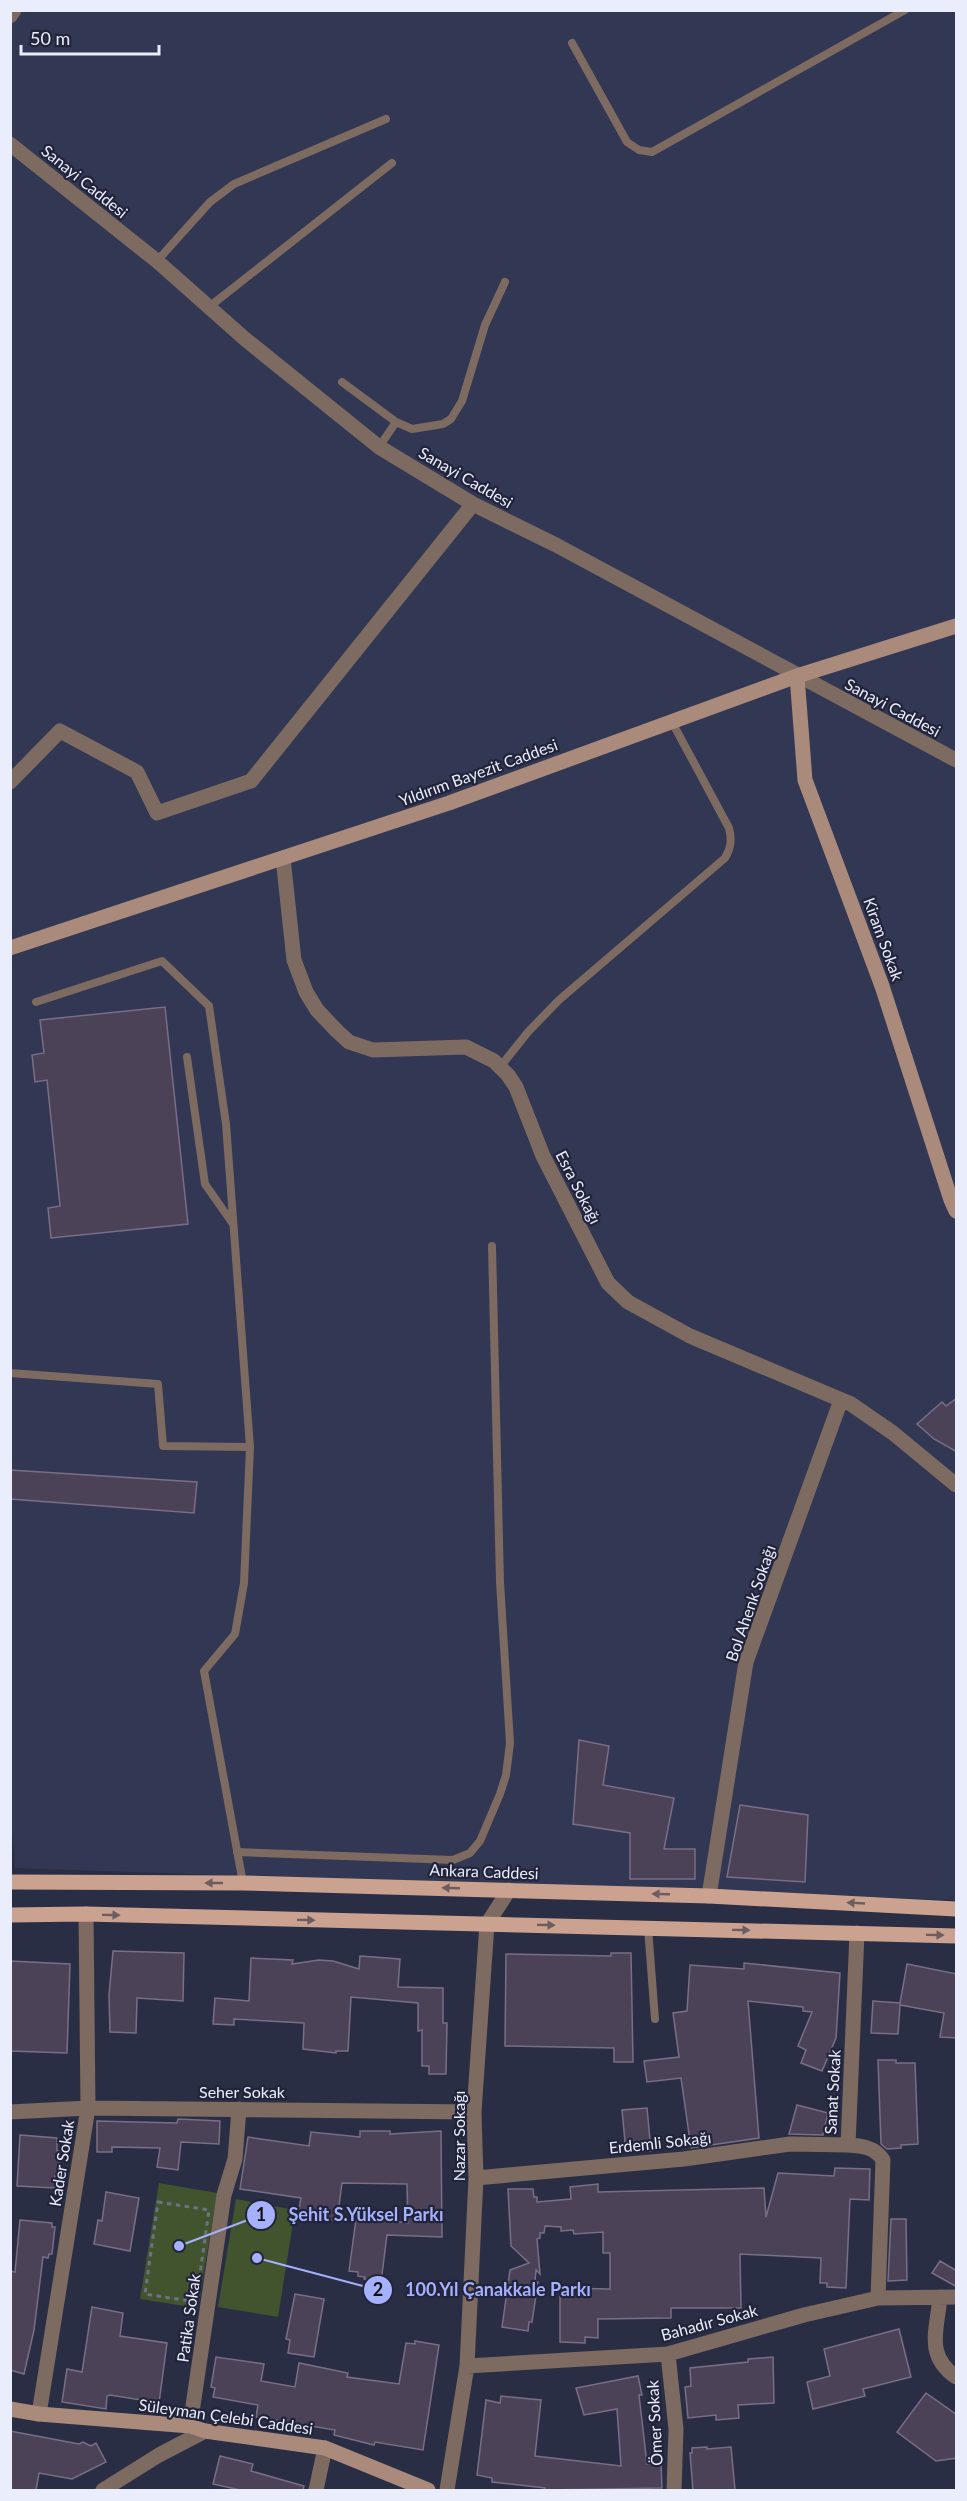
<svg xmlns="http://www.w3.org/2000/svg" width="967" height="2501" font-family="Lato,sans-serif">
<style>
.built{fill:#323753}
.green{fill:#42542e}
.building{fill:#4c4258;stroke:#796e87;stroke-width:1.5}
.lines{fill:none;stroke-linecap:round;stroke-linejoin:round}
.path{stroke:#6d7184;stroke-width:3;stroke-dasharray:4.5 4.5;stroke-linecap:butt}
.lane{stroke:#7d6a60;stroke-width:8}
.street{stroke:#7d6a60;stroke-width:15}
.secondary{stroke:#a98a7b;stroke-width:15}
.primary{stroke:#caa28f;stroke-width:15}
.oneway{fill:#6d5d60}
.labels{text-anchor:middle;dominant-baseline:central;stroke-width:4.5;stroke-linejoin:round;paint-order:stroke}
.street-label{font-size:16px;fill:#eaeefc;stroke:#21243a}
.leader{fill:none;stroke:#a5b1fc;stroke-width:2}
.callout-dot{fill:#a5b1fc;stroke:#21243a;stroke-width:2}
.mark-label{font-size:18px;text-anchor:middle;font-weight:bold;fill:#111}
.callout-label{font-size:18px;text-anchor:middle;font-weight:bold;fill:#a5b1fc;stroke:#21243a;stroke-width:4.5;stroke-linejoin:round;paint-order:stroke}
</style>
<rect width="100%" height="100%" fill="#2a2e44"/>
<path class="built" d="M10 11H956V1900L15 1868 10 1812Z"/>
<path class="green" d="M159 2183 217 2193 198 2308 140 2299Z
M236 2199 295 2210 278 2317 218 2307Z"/>
<path class="building" d="M165 1007 188 1224 51 1238 48 1208 60 1206 47 1080 35 1082 32 1055 44 1053 40 1020Z
M957 1398V1452L934 1439 917 1424 942 1402 946 1406Z
M10 1470 197 1482 194 1513 10 1499Z
M579 1740 609 1746 603 1785 674 1798 664 1849H695V1879H630V1833L573 1824Z
M740 1805 808 1815 805 1882 727 1877Z
M113 1951 184 1953 183 2001 137 1998 136 2033 110 2032 109 1995Z
M611 1953H631L633 2062H614V2048L505 2046 506 1954 611 1956Z
M360 1956 400 1959 398 1987 443 1988V2023H447L446 2074H429V2066H422V2030L418 2031V2003L351 1997 348 2051H336V2053L303 2049 304 2023 234 2019V2025L213 2024 215 1998 249 2001 251 1958 293 1960 292 1964 319 1960 333 1961 359 1969Z
M10 1961 70 1964 67 2053 10 2051Z
M744 1963 840 1973 836 2038 822 2071 801 2063 806 2050 798 2046 812 2012 803 2011V2007L748 2001 759 2138 691 2148 681 2078 647 2082 644 2061 679 2057 673 2013 687 2011 690 1965 744 1969Z
M907 1964 957 1974V2038L940 2037 944 2013 900 2005 898 2034 871 2033 873 2001 900 2003Z
M878 2060H896V2063H915L918 2144 901 2145V2148L887 2149 881 2144Z
M797 2105 828 2113 823 2135 789 2134Z
M647 2108 651 2151 626 2152 622 2110Z
M178 2119 220 2121 219 2144 181 2142 178 2170 157 2167 160 2148 112 2147V2152H97V2121L177 2123Z
M360 2131H390V2134L441 2131 442 2237 387 2235 381 2282 364 2279 365 2277 358 2276V2272L349 2271 356 2219 371 2221V2218L408 2223 407 2184 342 2183 337 2221 326 2219V2221L298 2215 301 2198 240 2189 248 2137 309 2146 311 2132 360 2137Z
M20 2135 57 2138V2151H60L59 2177 55 2176V2188L17 2186Z
M835 2168 870 2169 869 2200 850 2199 846 2288 827 2287V2283H820L821 2258 740 2254 741 2308H671V2318L598 2319V2338L585 2337V2343L560 2342V2288L610 2289V2253H603V2232L574 2234 573 2230 561 2231V2227L545 2226 544 2233H540V2238L537 2239 540 2274 536 2270 535 2281 538 2282 532 2322H529L528 2331 502 2327 510 2270 529 2263 511 2246 508 2189H533L534 2197H537V2202L571 2199 570 2187 598 2184V2192L764 2188 766 2217 778 2173 834 2176Z
M106 2192 139 2198 130 2251 94 2244 98 2220 102 2221Z
M891 2219H906L907 2280 888 2281Z
M20 2220 52 2223V2227H55L52 2254H49L48 2258 43 2257 34 2330 24 2374 10 2370V2271L15 2272Z
M940 2261 957 2271V2287L932 2273Z
M295 2294 324 2299 314 2357 288 2353 290 2340 286 2339Z
M92 2307 123 2313 120 2336 167 2343 159 2403 110 2395 107 2396 106 2409 62 2402 67 2369 82 2372Z
M899 2329 911 2377 863 2389 865 2396 813 2409 807 2382 830 2376 824 2349Z
M415 2341 439 2345 423 2450 375 2442 374 2445 334 2435 335 2430 256 2417 258 2405 213 2397 215 2388 211 2387 216 2357 264 2364 261 2381 295 2387 299 2363 348 2373 347 2377 399 2384 406 2343 415 2344Z
M773 2357 774 2403 738 2405 739 2418 716 2420V2415L688 2418 685 2387 691 2386 690 2368 748 2362V2359Z
M638 2376 642 2395H639L647 2464 661 2463 662 2488 545 2490V2488L492 2482V2478L477 2475 486 2400 500 2403 501 2396 541 2400 535 2456 621 2466 617 2409 584 2415 576 2388Z
M926 2393 957 2415V2458L936 2461 897 2432Z
M10 2431 79 2444 83 2442 91 2446 96 2443 106 2462 72 2479 39 2473 36 2490H10Z
M707 2447V2449L731 2447 735 2490H693L690 2453H692V2448Z
M220 2456 253 2464 251 2471 304 2486 303 2490H240L213 2484Z"/>
<g class="lines">
<path class="path" d="M158 2202 209 2210 196 2302 145 2294Z"/>
<path class="lane" d="M572 43 627 142 639 150 652 152 905 10
M157 261 210 202 234 184 386 119
M209 307 392 163
M342 382 396 422 412 429 443 424 451 419 462 401 485 325 505 282
M379 447 396 422
M36 1002 162 961 209 1006 226 1124 250 1447 244 1583 235 1634 204 1671 243 1883
M187 1057 205 1184 233 1224
M500 1067 528 1032 559 1000 725 858C731 848 732 840 729 828L672 722
M10 1373 158 1384 163 1446 250 1447
M237 1852 453 1860 470 1853 480 1841 500 1794 506 1775 510 1743 500 1582 492 1246
M648 1928 655 2019"/>
<path class="street" d="M10 16 14 10
M10 144 157 261 245 339 379 447 473 504 556 545 956 760
M10 782 60 731 137 772 157 813 251 781 473 504
M283 858 294 960 306 992 317 1010 337 1031 349 1042 373 1050 466 1047 494 1061 508 1075 516 1087 543 1156 608 1283 628 1302 690 1336 851 1404 893 1433 956 1485
M709 1896 746 1662 841 1400
M857 1933 848 2145C862 2146 875 2147 883 2160L878 2298
M10 2112 88 2108 474 2112
M476 2178 684 2159 790 2144 848 2145
M940 2297C937 2331 925 2355 956 2377
M668 2354 676 2429 674 2490
M467 2366 668 2354 804 2315 878 2298 956 2297
M39 2414 88 2108 86 1914
M190 2426 224 2195 235 2159 239 2109
M103 2490 159 2455 205 2431
M316 2490 325 2448
M447 2490 467 2366 476 2178 474 2112 487 1924 509 1890"/>
<path class="secondary" d="M797 676 805 780 882 986 951 1200 956 1211
M10 948 449 803 797 676 956 626
M10 2409 39 2414 190 2426 205 2431 325 2448 428 2490"/>
<path class="primary" d="M10 1882 243 1883 709 1896 956 1909
M10 1915 86 1914 956 1936"/>
</g>
<defs><path id="oneway-solid" d="M-6-.8H1V-3.2L6.5 0L1 3.2V.8H-6Z" transform="scale(1.5)"/></defs>
<g class="oneway">
<use href="#oneway-solid" transform="translate(214 1883) rotate(-180)"/>
<use href="#oneway-solid" transform="translate(451 1888) rotate(-178)"/>
<use href="#oneway-solid" transform="translate(661 1894) rotate(-178)"/>
<use href="#oneway-solid" transform="translate(856 1903) rotate(-177)"/>
<use href="#oneway-solid" transform="translate(111 1915) rotate(1)"/>
<use href="#oneway-solid" transform="translate(306 1920) rotate(1)"/>
<use href="#oneway-solid" transform="translate(546 1925) rotate(1)"/>
<use href="#oneway-solid" transform="translate(741 1930) rotate(1)"/>
<use href="#oneway-solid" transform="translate(935 1935) rotate(1)"/>
</g>
<g class="labels">
<g class="street-label">
<text transform="translate(85 181) rotate(39)">Sanayi Caddesi</text>
<text transform="translate(466 477) rotate(30)">Sanayi Caddesi</text>
<text transform="translate(893 707) rotate(28)">Sanayi Caddesi</text>
<text transform="translate(478 772) rotate(-20)">Yıldırım Bayezit Caddesi</text>
<text transform="translate(884 939) rotate(70)">Kiram Sokak</text>
<text transform="translate(579 1187) rotate(63)">Esra Sokağı</text>
<text transform="translate(750 1603) rotate(-71)">Bol Ahenk Sokağı</text>
<text transform="translate(484 1871) rotate(2)">Ankara Caddesi</text>
<text x="242" y="2091">Seher Sokak</text>
<text transform="translate(832 2092) rotate(-87)">Sanat Sokak</text>
<text transform="translate(458 2136) rotate(-90)">Nazar Sokağı</text>
<text transform="translate(660 2142) rotate(-6)">Erdemli Sokağı</text>
<text transform="translate(61 2163) rotate(-81)">Kader Sokak</text>
<text transform="translate(188 2318) rotate(-82)">Patika Sokak</text>
<text transform="translate(709 2322) rotate(-15)">Bahadır Sokak</text>
<text transform="translate(226 2416) rotate(8)">Süleyman Çelebi Caddesi</text>
<text transform="translate(654 2423) rotate(-93)">Ömer Sokak</text>
</g>
</g>
<path class="leader" d="M179 2246L261 2215M257 2258L378 2290"/>
<g class="callout-dot">
<circle cx="179" cy="2246" r="6"/>
<circle cx="257" cy="2258" r="6"/>
<circle cx="261" cy="2215" r="15"/>
<circle cx="378" cy="2290" r="15"/>
</g>
<g class="mark-label">
<text x="261" y="2221">1</text>
<text x="378" y="2296">2</text>
</g>
<g class="callout-label">
<text x="366" y="2221">Şehit S.Yüksel Parkı</text>
<text x="498" y="2296">100.Yıl Çanakkale Parkı</text>
</g>
<rect width="967" height="2501" fill="none" stroke="#eaeefc" stroke-width="24"/>
<path d="M21 45v9h138v-9" fill="none" stroke="#eaeefc" stroke-width="3"/>
<text x="30" y="45" font-size="18" fill="#eaeefc" stroke="#21243a" stroke-width="4.5" paint-order="stroke">50 m</text>
</svg>
